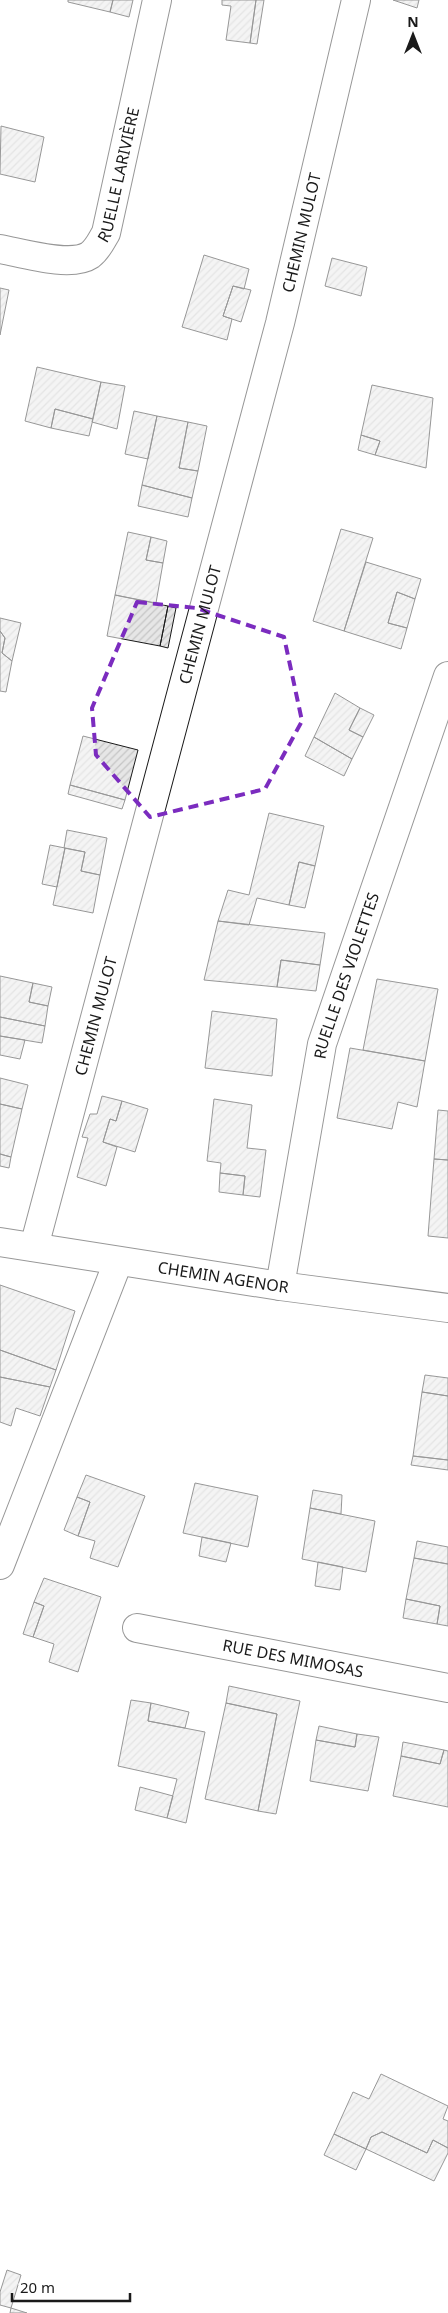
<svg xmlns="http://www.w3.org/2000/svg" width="448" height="2313" font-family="'Noto Sans',sans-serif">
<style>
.building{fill:url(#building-hatch);stroke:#1a1a1a}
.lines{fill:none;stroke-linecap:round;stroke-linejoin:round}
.minor-casing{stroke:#1a1a1a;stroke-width:30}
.secondary-casing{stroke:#1a1a1a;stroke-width:30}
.minor{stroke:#fff;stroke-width:28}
.secondary{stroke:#fff;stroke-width:28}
.marked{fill:none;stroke:#7b2cbf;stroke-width:4;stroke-dasharray:10 6;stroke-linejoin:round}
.labels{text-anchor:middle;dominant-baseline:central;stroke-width:4;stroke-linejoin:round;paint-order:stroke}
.street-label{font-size:16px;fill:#1a1a1a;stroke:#fff}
</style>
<defs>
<pattern id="building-hatch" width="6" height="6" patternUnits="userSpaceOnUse" patternTransform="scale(1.25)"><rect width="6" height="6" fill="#e6e6e6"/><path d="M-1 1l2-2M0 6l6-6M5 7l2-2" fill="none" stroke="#c5c5c5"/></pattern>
</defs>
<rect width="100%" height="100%" fill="#fff"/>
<path class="building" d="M68 0H113L110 12 68 2Z
M113 0H133L129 17 110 12Z
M222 0H256L250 43 226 40 231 6 222 5Z
M256 0H264L257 44 250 43Z
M393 0H419L417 8Z
M1 126 44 137 35 182 0 174Z
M204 255 249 269 244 289 233 286 223 316 232 319 227 340 182 327Z
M332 258 367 267 361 296 325 286Z
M233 286 251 290 241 322 223 316Z
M0 288 9 290 0 335Z
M37 367 101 382 93 419 55 409 51 428 25 421Z
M101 382 125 386 117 429 92 422Z
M372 385 433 398 426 468 375 455 380 441 361 435Z
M55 409 93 419 89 436 51 428Z
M134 411 157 416 148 459 125 454Z
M157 416 188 422 179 468 198 471 192 498 142 485Z
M188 422 207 426 198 471 179 468Z
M361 435 380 441 375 455 358 450Z
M142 485 192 498 188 517 138 506Z
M341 529 373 538 344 631 313 621Z
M128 532 151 537 146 560 163 563 156 603 115 595Z
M151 537 167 541 163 563 146 560Z
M366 562 421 579 415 599 397 592 388 623 407 628 401 649 344 631Z
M397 592 415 599 407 628 388 623Z
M115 595 168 606 160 646 107 636Z
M168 606 176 608 168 648 160 646Z
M0 618 21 623 12 661 2 653 5 638 0 631Z
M0 631 5 638 2 653 12 661 6 692 0 691Z
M335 693 360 708 349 730 363 737 352 759 314 737Z
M360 708 374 715 363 737 349 730Z
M83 736 138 750 125 800 70 785Z
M314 737 352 759 344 776 305 756Z
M70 785 125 800 122 809 68 794Z
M269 813 324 826 315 866 299 862 289 905 257 898 249 925 218 921 228 890 249 895Z
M67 830 107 838 100 875 81 871 85 852 64 848Z
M50 845 65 848 57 887 42 884Z
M65 848 85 852 81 871 100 875 93 913 53 905Z
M299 862 315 866 305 908 289 905Z
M218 921 325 933 320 965 281 960 277 987 204 980Z
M281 960 320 965 316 991 277 987Z
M0 976 33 983 29 1002 48 1006 45 1026 0 1017Z
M377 979 438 989 425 1061 363 1050Z
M33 983 52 987 48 1006 29 1002Z
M212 1011 277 1019 272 1076 205 1068Z
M0 1017 45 1026 42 1043 0 1036Z
M0 1036 25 1040 20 1059 0 1055Z
M350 1048 425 1061 417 1107 398 1102 392 1129 337 1118Z
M0 1078 28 1085 22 1109 0 1104Z
M102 1096 122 1101 116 1121 110 1119 103 1142 117 1147 106 1186 77 1177 88 1138 82 1137 90 1114H97Z
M214 1099 252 1105 247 1148 266 1150 260 1197 243 1195 245 1176 220 1173 221 1163 207 1161Z
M122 1101 148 1109 135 1152 103 1142 110 1119 116 1121Z
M0 1104 22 1109 11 1157 0 1154Z
M438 1110 448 1111V1160L434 1159Z
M0 1154 11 1157 9 1168 0 1166Z
M434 1159 448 1160V1238L428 1236Z
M220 1173 245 1176 243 1195 219 1192Z
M0 1285 75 1311 56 1370 0 1350Z
M0 1350 56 1370 50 1387 0 1377Z
M425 1375 448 1378V1396L422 1392Z
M0 1377 50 1387 40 1416 16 1408 11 1426 0 1422Z
M422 1392 448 1396V1460L413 1456Z
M413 1456 448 1460V1470L411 1465Z
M86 1475 145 1496 118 1567 90 1558 95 1541 78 1536 90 1502 77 1497Z
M195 1483 258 1496 248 1547 183 1533Z
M313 1490 342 1495 341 1514 310 1508Z
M77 1497 90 1502 78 1536 64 1530Z
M310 1508 375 1521 366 1572 302 1559Z
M202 1537 231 1543 226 1562 199 1556Z
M417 1541 448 1547V1564L414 1558Z
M414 1558 448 1564V1626L437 1624 440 1606 406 1599Z
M318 1562 343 1567 340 1590 315 1586Z
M44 1578 101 1597 78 1672 49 1662 54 1644 33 1637 44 1606 34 1602Z
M406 1599 440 1606 437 1624 403 1618Z
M34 1602 44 1606 33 1637 23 1634Z
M229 1686 300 1701 276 1814 258 1811 277 1714 226 1703Z
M131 1700 151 1703 148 1721 205 1732 186 1823 167 1818 177 1779 118 1766Z
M151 1703 189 1712 185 1728 148 1721Z
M226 1703 277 1714 258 1811 205 1799Z
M319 1726 357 1734 355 1747 316 1740Z
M357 1734 379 1737 368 1791 310 1781 316 1740 355 1747Z
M403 1742 444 1750 440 1764 401 1756Z
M444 1750 448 1751V1807L393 1796 401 1756 440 1764Z
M140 1787 173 1796 167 1818 135 1810Z
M381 2074 448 2106 443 2119 448 2121V2148L433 2140 427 2153 382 2132 371 2137 366 2149 334 2134 353 2092 369 2099Z
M382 2132 427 2153 433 2140 448 2148V2153L434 2181 366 2149 371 2137Z
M334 2134 366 2149 356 2170 324 2155Z
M7 2270 21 2275 11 2308 0 2305V2292Z
M11 2308 27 2313H10Z"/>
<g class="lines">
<g class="minor-casing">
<g id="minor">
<path id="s1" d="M0 249C22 253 71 268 90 255 98 249 101 241 106 233L157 0"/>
<path id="s2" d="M34 1247 280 323 356 0"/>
<path id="s3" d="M280 1286 322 1044 448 676"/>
<path d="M0 1565 118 1262"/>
<path id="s4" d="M137 1628 448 1688"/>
</g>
</g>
<g class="secondary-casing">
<g id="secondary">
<path id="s5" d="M0 1242 280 1286 448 1308"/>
</g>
</g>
<use href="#minor" class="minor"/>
<use href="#secondary" class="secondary"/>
</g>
<path d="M0 0H448V2313H0ZM137 602 196 608 284 637 302 721 265 789 150 817 96 755 92 708Z" fill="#fff" fill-opacity=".55" fill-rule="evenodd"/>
<path class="marked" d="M137 602 196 608 284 637 302 721 265 789 150 817 96 755 92 708Z"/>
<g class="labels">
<g class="street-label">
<text stroke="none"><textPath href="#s1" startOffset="179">RUELLE LARIVIÈRE</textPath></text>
<text stroke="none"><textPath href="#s2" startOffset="1049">CHEMIN MULOT</textPath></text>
<text stroke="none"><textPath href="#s2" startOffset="644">CHEMIN MULOT</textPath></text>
<text stroke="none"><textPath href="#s3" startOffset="318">RUELLE DES VIOLETTES</textPath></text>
<text stroke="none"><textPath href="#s2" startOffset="239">CHEMIN MULOT</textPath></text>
<text stroke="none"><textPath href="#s5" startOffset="226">CHEMIN AGENOR</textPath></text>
<text stroke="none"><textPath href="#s4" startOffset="159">RUE DES MIMOSAS</textPath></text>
</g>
</g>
<g transform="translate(413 35)" stroke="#ffffff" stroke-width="4" paint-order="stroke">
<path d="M0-4L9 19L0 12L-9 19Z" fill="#1a1a1a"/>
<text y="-8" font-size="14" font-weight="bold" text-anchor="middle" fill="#1a1a1a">N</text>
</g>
<path d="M12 2293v8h118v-8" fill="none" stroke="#1a1a1a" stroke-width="2.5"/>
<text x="20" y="2293" font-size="15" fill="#1a1a1a" stroke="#ffffff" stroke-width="4" paint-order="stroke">20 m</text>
</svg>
